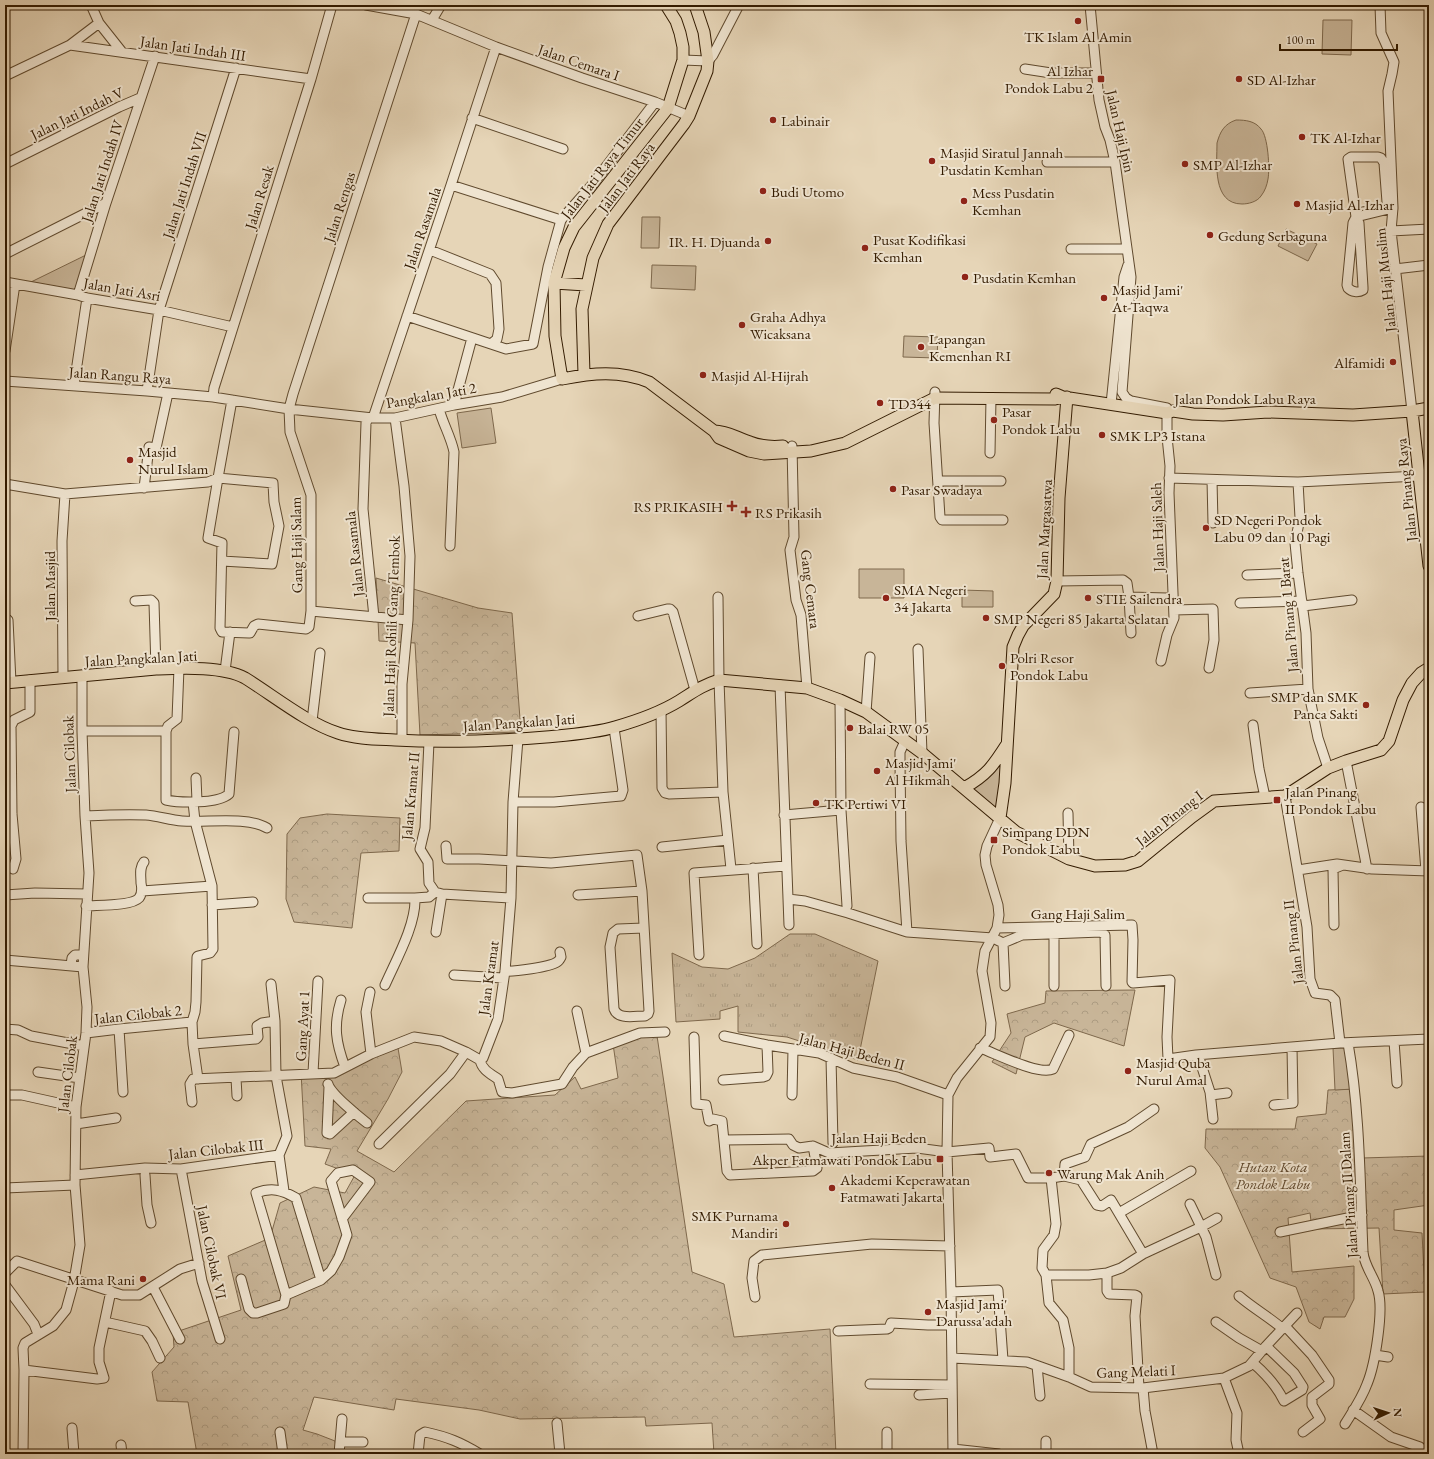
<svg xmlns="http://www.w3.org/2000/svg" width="1434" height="1459" font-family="'EB Garamond',serif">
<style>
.grass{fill:url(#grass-tufts);stroke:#7e684c}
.forest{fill:url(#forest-crowns);stroke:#7e684c}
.green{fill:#c8b598;stroke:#7e684c}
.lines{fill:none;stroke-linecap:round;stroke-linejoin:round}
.minor-casing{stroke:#604a2e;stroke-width:11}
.major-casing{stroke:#331b00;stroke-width:13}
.minor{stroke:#efe4d0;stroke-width:9}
.major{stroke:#e6d5b7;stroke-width:11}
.poi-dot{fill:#8f2418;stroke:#efe4d0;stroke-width:1.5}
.labels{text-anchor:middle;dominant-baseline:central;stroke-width:4;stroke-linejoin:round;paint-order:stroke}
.poi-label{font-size:15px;fill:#331b00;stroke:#efe4d0;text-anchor:start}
.street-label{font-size:15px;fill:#331b00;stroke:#efe4d0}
.park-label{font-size:15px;font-style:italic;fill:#60492e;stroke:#efe4d0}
</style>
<defs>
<pattern id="grass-tufts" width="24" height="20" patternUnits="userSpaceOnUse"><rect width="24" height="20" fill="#c8b598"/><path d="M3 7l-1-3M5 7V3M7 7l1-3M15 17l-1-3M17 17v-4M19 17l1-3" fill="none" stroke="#ac9b81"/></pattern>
<pattern id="forest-crowns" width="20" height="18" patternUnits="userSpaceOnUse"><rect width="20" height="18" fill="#c8b598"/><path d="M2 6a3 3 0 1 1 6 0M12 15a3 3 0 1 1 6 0" fill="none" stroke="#ac9b81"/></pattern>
</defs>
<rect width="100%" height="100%" fill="#e6d5b7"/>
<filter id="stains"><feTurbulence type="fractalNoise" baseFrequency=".005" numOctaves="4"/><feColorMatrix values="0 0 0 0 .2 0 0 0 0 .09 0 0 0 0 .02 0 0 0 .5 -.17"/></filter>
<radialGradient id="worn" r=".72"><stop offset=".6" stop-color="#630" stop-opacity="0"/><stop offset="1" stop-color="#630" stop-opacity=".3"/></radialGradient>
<path class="grass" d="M790 934H815L878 961 858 1060 787 1037 738 1032V1006L720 1011V1019L676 1022 672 953 702 967 728 969 755 958Z"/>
<path class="forest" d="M376 578 478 608 512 613 521 732 420 735 415 643 379 641Z
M327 814 400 818 399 851 361 853 352 928 294 922 286 899 287 834 300 818Z
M1135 990 1124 1046 1054 1023 1025 1037 1016 1074 992 1062 1011 1033 1007 1014 1045 1003 1046 991Z
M656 1029 692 1272 724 1284 734 1337 830 1329 836 1454H714L712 1423 646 1426 645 1417 520 1419 479 1410 396 1399 394 1410 314 1397 303 1430 317 1434 335 1441 337 1454H197L188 1402 157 1401 152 1372 174 1347 173 1333 241 1310 228 1256 270 1238 280 1203 314 1187 345 1193 355 1175 325 1164 331 1149 305 1146 301 1072 338 1070 397 1042 402 1072 388 1099 357 1151 394 1172 466 1101 555 1095 575 1077 581 1089 618 1078 613 1044Z
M1355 1089 1362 1158 1429 1156V1205L1394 1210V1230L1422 1233 1425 1292 1383 1294 1379 1228 1312 1229 1310 1213 1288 1218 1292 1272 1354 1266V1299L1345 1317H1324L1320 1329 1309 1322 1296 1287 1270 1278 1220 1167 1205 1148 1206 1129H1295L1297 1117 1326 1114 1328 1090Z"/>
<path class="green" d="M1323 20H1352L1351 55 1322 54Z
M1236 120C1246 120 1255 121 1261 129 1268 136 1270 169 1268 179 1267 185 1265 191 1261 196 1257 202 1248 204 1242 204 1212 204 1217 163 1217 143 1220 132 1224 124 1236 120Z
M642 217H660L659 248H641Z
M1286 229 1317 244 1308 261 1278 246Z
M86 255 75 290 31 282Z
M652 265 696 266 695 290 651 288Z
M904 336 938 337 937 358 903 357Z
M491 408 496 443 462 448 457 413Z
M859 569H904V598H859Z
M962 590 993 591V607H962Z
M1003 760 997 809 972 789Z
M1333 1048H1352L1354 1089 1335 1090Z"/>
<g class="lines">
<g class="minor-casing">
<path id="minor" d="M91 5 99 23 122 52
M366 5 416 14 496 47 582 78 655 102 689 116
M1090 5 1099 100 1105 127 1110 140 1115 162 1131 277 1122 392 1126 398 1131 401 1167 408
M1380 5 1381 33 1394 62 1392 74 1388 91 1393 208 1391 231 1412 411
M432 20 441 5
M70 45 311 79
M683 60 708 61 713 55 739 5
M1025 69 1051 73H1096
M5 76 70 45 99 23
M472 118 563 149
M1047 162H1115
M5 164 119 107 140 98
M451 185 561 220
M1387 202 1384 163 1381 158 1378 157H1351L1348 159 1356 217 1359 223 1363 287V290C1358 293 1352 292 1348 288L1347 285 1353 223 1356 217 1393 208
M1391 231 1429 229
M1071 249H1127
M430 250 490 274 496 283 499 329 497 339 491 344
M5 254 106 203
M1395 269 1429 265
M5 282 78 295 87 298 159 310 233 327
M78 295 106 203 155 56
M407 316 506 349 533 344 548 267 561 220 592 185 655 102
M5 351 15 284
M5 381 147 391 213 397 289 409 373 418H395L454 405 502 397 562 379
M74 385 87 298
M147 391 159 310 236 68
M935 392 934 423 940 517 942 520H1003
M213 397 214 388 311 79 332 5
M1111 404 1124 277 1128 265
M454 405 472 338
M439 409C443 424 451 437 454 452L450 546
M368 418 366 423 363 509 374 617
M373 418 451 185 496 47
M395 418 404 486 410 556 408 620 402 684V740
M792 446 794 537 790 550 796 600 801 615 807 688
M990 453 991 398
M1169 478 1298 482 1418 476
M1212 480 1213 523
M938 481H1001
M1298 482 1300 518 1295 543 1298 573 1306 633 1308 689 1318 738 1328 768
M5 484 65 494 208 482 218 478 232 400
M144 488 149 447 156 448 168 393
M222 561 272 564 279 526 274 502 273 483 218 478 208 538 222 543 220 628 222 632 249 633H250L254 626 258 624 306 629 309 627 311 611V495L290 432 289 409 293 394 416 14
M1247 575 1298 573
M1057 581 1123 580 1127 583 1129 597 1131 633
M718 597 719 680 723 792 731 869
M1129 597 1167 598
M135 601 151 600 154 603 156 669
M1240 603 1302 601
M1303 606 1352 600
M1174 610 1213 609 1214 640 1209 668
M311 611 408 620
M638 616 667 609H670L673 612 695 690
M8 620 11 682
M918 649 922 753
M1161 661 1167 635 1174 618 1169 493 1170 466 1167 437V413
M179 668 177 719 168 726 166 731V800C180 803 218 804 229 794L234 732
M225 671 230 632
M63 677 62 541 65 494
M780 685 789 925
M1250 693 1308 689
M840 700 841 810 847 906
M661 710 662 788 665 793 669 794 723 792
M866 712 870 657
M312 721 320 653
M1253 725 1259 769 1265 797
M82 731H166
M905 741 900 752V763L901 841 907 932
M429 742 425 828 420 849 428 862 429 883 435 892 442 894 511 898
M1346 761 1367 869
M196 778 197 801
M1285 796 1307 927 1310 979 1315 993 1330 995 1335 1000 1340 1043
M193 802 195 821 212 886 213 949 210 953 198 956 197 957 196 1002 195 1012 192 1022 193 1044 198 1079
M513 802H554L621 796 623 790 614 728
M1421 807 1426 871
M1068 813 1069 859
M784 815 841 810
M85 816C105 815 126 814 146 815 158 816 170 820 182 821 207 823 247 816 267 828
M446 846 447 859H479L551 863 637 855 642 891 649 1011 648 1014 645 1016C634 1016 618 1020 614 1009L610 947 613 933 618 929 644 928
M662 847 728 840
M753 868 757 944
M13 869 16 859 12 814 11 726 14 720 30 712V680
M1298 870 1337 864 1372 869 1429 871
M142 891 212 886
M5 895 35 893 87 894
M578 895 642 891
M368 898H415
M788 899 805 901 848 913 907 932 993 938 1003 943 1022 935 1101 932 1105 935 1106 986
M212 905 253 902
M86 906C98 905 132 906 139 898 142 894 142 888 141 883 141 875 139 868 144 862
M1334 925 1333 869 1343 865
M997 928 1132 925 1133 940 1132 982 1133 983 1170 980 1167 1037 1168 1059 1196 1055 1340 1043 1429 1039
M436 932 442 894
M1003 943 1005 986
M699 955 694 873 786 866
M5 960 83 967
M71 965 72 958 75 955H83
M505 971C513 972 550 967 557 962 559 961 560 959 561 957L560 952
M454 975 503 978
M271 984 275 1021 276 1076 287 1136 279 1155
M385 985C396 960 416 925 415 898L429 897 435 892
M1054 986V934
M370 992 366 1012 371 1054
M341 1000C333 1026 336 1043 345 1067
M577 1011 586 1053
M5 1029 18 1030 31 1036 84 1046
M119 1029 123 1092
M86 1033 119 1029 192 1022
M724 1036 767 1045 819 1053 853 1068 897 1077 948 1095
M694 1037 696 1104 706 1105 709 1121 713 1119 722 1121 727 1171 730 1175 813 1171 817 1168 813 1146
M1394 1041 1397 1083
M193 1044 256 1039 258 1037 257 1026 262 1023 275 1021
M980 1048C995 1053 1039 1076 1053 1069L1069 1035
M1198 1055 1210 1092 1213 1119
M831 1058 833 1143
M480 1060C482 1070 491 1074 498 1079L502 1092 512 1093 562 1084 573 1067 586 1053 640 1033 665 1032
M38 1072 80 1078
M313 1073 318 981
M236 1078 237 1096
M723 1080 763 1077 766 1076 768 1072 767 1045
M328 1084C331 1094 358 1116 367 1123
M329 1087 327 1133 330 1134 354 1112
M5 1095H22L76 1107
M792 1095 793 1049
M1211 1095 1227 1093
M192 1102 190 1084 193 1079 334 1073 371 1054 414 1037 441 1041 466 1052 480 1060 483 1058 498 1019 505 971 511 898 513 802 518 739
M1274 1105 1293 1103 1292 1047
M76 1124 116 1118
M724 1140 789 1139 793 1145 799 1148 813 1146 829 1153 917 1148 947 1152 989 1148 990 1157 1016 1154 1028 1178H1051L1056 1224 1054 1235 1043 1250 1042 1268 1046 1275 1049 1303 1063 1320 1069 1348V1377
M379 1144 450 1074 466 1052
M279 1155 284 1191
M181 1169 202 1281 220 1339
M75 1175 145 1168 181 1169 279 1155
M145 1175 147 1205 151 1223
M1064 1176 1065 1164 1085 1157 1091 1144 1128 1127 1154 1109
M1051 1178 1064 1176 1081 1180 1097 1205 1102 1206 1111 1200 1143 1254
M5 1188 75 1185
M1190 1204 1206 1237 1216 1275
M1119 1213 1191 1171
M1280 1232 1362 1215
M5 1273 17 1261 122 1295H139L180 1269 199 1263
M1107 1273V1291L1109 1294 1135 1295 1137 1296 1135 1316 1139 1388
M1046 1275H1089L1107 1273 1121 1268 1143 1254 1201 1227 1217 1218
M241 1279 249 1309 253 1313H257L284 1304 286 1295 256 1193C272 1187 282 1190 296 1198L321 1280
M5 1285 34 1324 38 1334
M153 1287 180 1339
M951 1292 998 1290 1003 1360
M286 1295 321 1280 331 1271 339 1257 347 1235 331 1181 338 1173 353 1170 370 1182 342 1219
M1239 1296C1253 1308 1269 1317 1283 1329
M755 1297 752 1278 754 1261 762 1255 872 1244 950 1246
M105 1322 145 1331 152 1341 160 1358
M1216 1322 1239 1338 1262 1351
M1285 1326 1312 1355 1329 1380V1384L1312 1397V1405L1320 1419 1303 1432
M838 1331 887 1329 889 1328 891 1323 928 1325H952
M1375 1355 1388 1357
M952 1358 1027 1362 1069 1377 1091 1387 1143 1388 1224 1378 1249 1366 1266 1346 1297 1313
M1253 1363C1266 1374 1276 1385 1284 1401L1302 1390 1303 1387 1294 1373 1266 1346
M1037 1366 1040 1396
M24 1370 97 1379 104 1378 99 1362V1348L111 1291
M1224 1378 1237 1413 1236 1440 1239 1454
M870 1384 952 1385
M1143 1388 1145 1411 1153 1454
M919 1395 952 1393
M1353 1410 1391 1437 1420 1447
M557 1423 560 1454
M1345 1424C1353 1411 1362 1398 1367 1384 1375 1365 1384 1310 1378 1291 1375 1278 1364 1266 1363 1252 1360 1182 1360 1112 1348 1043
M72 1428 74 1454
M280 1432 283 1454
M887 1432V1454
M1046 1441V1454
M340 1442H363
M121 1445 122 1454
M953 1449 999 1454
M23 1454 24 1370 23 1348 25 1343 53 1326 66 1310 74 1281 80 1245 75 1185 76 1107 86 1033 87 1007 83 967 89 873 85 816 82 731V676
M339 1454 342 1419
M418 1454 420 1435 425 1432C448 1437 460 1442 480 1454
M953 1454 951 1292 947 1152 948 1095 957 1078 990 1037 991 1023 982 971 985 951 997 928 999 915 998 905 986 865 985 855 987 846 1000 818"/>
</g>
<g class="major-casing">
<path id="major" d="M666 5 676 21 680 33 683 47V60L668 108 574 227 564 248 554 283 555 336 562 379C592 373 620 370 649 382L714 431 719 438 749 451 764 454 811 451 845 443 935 398 1055 399 1063 397
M554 283 586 285
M584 374 582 309 593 258 608 224 684 124 689 116 707 71 708 61 704 32 695 5
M1056 394 1063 397 1167 413 1173 411 1193 414 1223 415 1268 412 1353 415 1412 411 1429 408
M1412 411 1429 566
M714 431C728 431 737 438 750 442 760 446 772 447 783 446
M5 683 156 669C182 668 223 666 245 678 274 696 307 723 338 733 356 739 377 739 395 740 447 743 495 741 546 737 567 735 596 733 615 727 636 721 661 712 679 701 695 691 701 686 719 680L807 688 840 700 866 712 922 753 1016 832 1069 859 1095 866 1125 865 1138 861 1192 817 1214 801 1285 796 1328 768 1346 761 1381 750 1389 741 1403 700 1412 683 1421 673 1429 668
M964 788C987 775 993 766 1007 744
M1000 818 1005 783 1013 647 1018 635 1023 626 1054 594 1057 581 1059 498 1067 397"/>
</g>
<use href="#minor" class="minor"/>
<use href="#major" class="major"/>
</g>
<g class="poi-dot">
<circle cx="1078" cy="21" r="4"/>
<rect x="1097" y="75" width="8" height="8" rx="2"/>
<circle cx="1239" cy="79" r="4"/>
<circle cx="773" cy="120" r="4"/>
<circle cx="1302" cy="137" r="4"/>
<circle cx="932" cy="161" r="4"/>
<circle cx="1185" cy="164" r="4"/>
<circle cx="763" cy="191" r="4"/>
<circle cx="964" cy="201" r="4"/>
<circle cx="1297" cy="204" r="4"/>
<circle cx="1210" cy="235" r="4"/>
<circle cx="768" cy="241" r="4"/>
<circle cx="865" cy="248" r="4"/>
<circle cx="965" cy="277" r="4"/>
<circle cx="1104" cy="298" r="4"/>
<circle cx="742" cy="325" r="4"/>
<circle cx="921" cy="347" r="4"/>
<circle cx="1393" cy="362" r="4"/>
<circle cx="703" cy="375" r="4"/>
<circle cx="880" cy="403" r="4"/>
<circle cx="994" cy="420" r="4"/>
<circle cx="1102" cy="435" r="4"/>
<circle cx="130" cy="460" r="4"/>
<circle cx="893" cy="489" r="4"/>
<path d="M730 500h4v4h4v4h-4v4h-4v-4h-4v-4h4z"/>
<path d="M744 506h4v4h4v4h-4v4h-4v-4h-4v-4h4z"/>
<circle cx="1206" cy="528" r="4"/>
<circle cx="886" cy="598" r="4"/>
<circle cx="1088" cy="598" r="4"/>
<circle cx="986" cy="618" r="4"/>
<circle cx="1002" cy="666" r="4"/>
<circle cx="1366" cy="705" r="4"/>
<circle cx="850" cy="728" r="4"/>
<circle cx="877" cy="771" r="4"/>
<rect x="1273" y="796" width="8" height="8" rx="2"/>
<circle cx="816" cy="803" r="4"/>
<rect x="990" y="836" width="8" height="8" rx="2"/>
<circle cx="1128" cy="1071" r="4"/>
<rect x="936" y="1155" width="8" height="8" rx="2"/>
<circle cx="1049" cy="1173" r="4"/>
<circle cx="832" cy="1188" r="4"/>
<circle cx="786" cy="1224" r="4"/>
<circle cx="143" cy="1279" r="4"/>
<circle cx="928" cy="1312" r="4"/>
</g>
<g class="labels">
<g class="poi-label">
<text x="1078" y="36" text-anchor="middle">TK Islam Al Amin</text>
<text x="1093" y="70" text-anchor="end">Al Izhar<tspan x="1093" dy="17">Pondok Labu 2</tspan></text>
<text x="1247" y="79">SD Al-Izhar</text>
<text x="781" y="120">Labinair</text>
<text x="1310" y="137">TK Al-Izhar</text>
<text x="940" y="152">Masjid Siratul Jannah<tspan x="940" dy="17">Pusdatin Kemhan</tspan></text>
<text x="1193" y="164">SMP Al-Izhar</text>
<text x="771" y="191">Budi Utomo</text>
<text x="972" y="192">Mess Pusdatin<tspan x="972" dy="17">Kemhan</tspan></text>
<text x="1305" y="204">Masjid Al-Izhar</text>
<text x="1218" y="235">Gedung Serbaguna</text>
<text x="873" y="239">Pusat Kodifikasi<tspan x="873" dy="17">Kemhan</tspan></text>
<text x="760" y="241" text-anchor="end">IR. H. Djuanda</text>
<text x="973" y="277">Pusdatin Kemhan</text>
<text x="1112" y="289">Masjid Jami'<tspan x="1112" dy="17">At-Taqwa</tspan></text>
<text x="750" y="316">Graha Adhya<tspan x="750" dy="17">Wicaksana</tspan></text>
<text x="929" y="338">Lapangan<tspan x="929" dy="17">Kemenhan RI</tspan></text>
<text x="1385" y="362" text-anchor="end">Alfamidi</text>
<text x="711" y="375">Masjid Al-Hijrah</text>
<text x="888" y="403">TD344</text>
<text x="1002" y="411">Pasar<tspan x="1002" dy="17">Pondok Labu</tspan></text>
<text x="1110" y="435">SMK LP3 Istana</text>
<text x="138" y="451">Masjid<tspan x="138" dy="17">Nurul Islam</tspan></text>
<text x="901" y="489">Pasar Swadaya</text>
<text x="723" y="506" text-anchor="end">RS PRIKASIH</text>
<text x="755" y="512">RS Prikasih</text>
<text x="1214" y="519">SD Negeri Pondok<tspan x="1214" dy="17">Labu 09 dan 10 Pagi</tspan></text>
<text x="894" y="589">SMA Negeri<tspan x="894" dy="17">34 Jakarta</tspan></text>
<text x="1096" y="598">STIE Sailendra</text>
<text x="994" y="618">SMP Negeri 85 Jakarta Selatan</text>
<text x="1010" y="657">Polri Resor<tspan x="1010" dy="17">Pondok Labu</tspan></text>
<text x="1358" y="696" text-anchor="end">SMP dan SMK<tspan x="1358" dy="17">Panca Sakti</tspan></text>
<text x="858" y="728">Balai RW 05</text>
<text x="885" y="762">Masjid Jami'<tspan x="885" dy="17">Al Hikmah</tspan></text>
<text x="1285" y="791">Jalan Pinang<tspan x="1285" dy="17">II Pondok Labu</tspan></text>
<text x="824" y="803">TK Pertiwi VI</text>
<text x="1002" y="831">Simpang DDN<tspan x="1002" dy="17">Pondok Labu</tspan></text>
<text x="1136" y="1062">Masjid Quba<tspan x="1136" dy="17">Nurul Amal</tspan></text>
<text x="932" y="1159" text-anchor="end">Akper Fatmawati Pondok Labu</text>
<text x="1057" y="1173">Warung Mak Anih</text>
<text x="840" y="1179">Akademi Keperawatan<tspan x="840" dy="17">Fatmawati Jakarta</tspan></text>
<text x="778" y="1215" text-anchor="end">SMK Purnama<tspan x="778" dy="17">Mandiri</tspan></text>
<text x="135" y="1279" text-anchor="end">Mama Rani</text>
<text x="936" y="1303">Masjid Jami'<tspan x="936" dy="17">Darussa'adah</tspan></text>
</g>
<g class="street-label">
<text transform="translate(193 48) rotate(8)">Jalan Jati Indah III</text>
<text transform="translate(579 62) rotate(19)">Jalan Cemara I</text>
<text transform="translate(77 113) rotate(-26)">Jalan Jati Indah V</text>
<text transform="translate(1121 131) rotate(77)">Jalan Haji Ipin</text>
<text transform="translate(602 168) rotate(-52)">Jalan Jati Raya Timur</text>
<text transform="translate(102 171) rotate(-72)">Jalan Jati Indah IV</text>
<text transform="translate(626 177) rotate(-53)">Jalan Jati Raya</text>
<text transform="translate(184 185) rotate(-72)">Jalan Jati Indah VII</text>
<text transform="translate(259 197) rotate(-73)">Jalan Resak</text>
<text transform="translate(339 207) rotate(-72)">Jalan Rengas</text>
<text transform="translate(422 228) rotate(-71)">Jalan Rasamala</text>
<text transform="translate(1385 280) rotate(-96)">Jalan Haji Muslim</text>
<text transform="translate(122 289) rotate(10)">Jalan Jati Asri</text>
<text transform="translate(120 375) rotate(4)">Jalan Rangu Raya</text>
<text transform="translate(431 395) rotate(-10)">Pangkalan Jati 2</text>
<text x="1245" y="398">Jalan Pondok Labu Raya</text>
<text transform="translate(1406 490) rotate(-96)">Jalan Pinang Raya</text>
<text transform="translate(1157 527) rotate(-92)">Jalan Haji Saleh</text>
<text transform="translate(1044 529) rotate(-87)">Jalan Margasatwa</text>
<text transform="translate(296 545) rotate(-91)">Gang Haji Salam</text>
<text transform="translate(354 554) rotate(-96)">Jalan Rasamala</text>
<text transform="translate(49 586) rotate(-90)">Jalan Masjid</text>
<text transform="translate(811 589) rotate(83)">Gang Cemara</text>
<text transform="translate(1288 615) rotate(-95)">Jalan Pinang 1 Barat</text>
<text transform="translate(391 626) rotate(-88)">Jalan Haji Rohili Gang Tembok</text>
<text transform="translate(141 658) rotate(-3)">Jalan Pangkalan Jati</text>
<text transform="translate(519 722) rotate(-4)">Jalan Pangkalan Jati</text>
<text transform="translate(69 754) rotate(-92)">Jalan Cilobak</text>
<text transform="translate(410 796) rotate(-85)">Jalan Kramat II</text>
<text transform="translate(1169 818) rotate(-38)">Jalan Pinang I</text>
<text x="1078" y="913">Gang Haji Salim</text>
<text transform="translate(1293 942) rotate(-97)">Jalan Pinang II</text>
<text transform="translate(488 978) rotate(-82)">Jalan Kramat</text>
<text transform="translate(138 1014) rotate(-6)">Jalan Cilobak 2</text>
<text transform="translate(302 1026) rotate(-87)">Gang Ayat 1</text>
<text transform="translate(852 1051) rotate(15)">Jalan Haji Beden II</text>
<text transform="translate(67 1074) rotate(-83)">Jalan Cilobak</text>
<text x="879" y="1137">Jalan Haji Beden</text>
<text transform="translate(216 1149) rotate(-6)">Jalan Cilobak III</text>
<text transform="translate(1348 1195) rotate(-94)">Jalan Pinang II Dalam</text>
<text transform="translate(212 1252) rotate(78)">Jalan Cilobak VI</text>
<text transform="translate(1136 1371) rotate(-2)">Gang Melati I</text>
</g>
<g class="park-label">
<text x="1273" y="1166">Hutan Kota<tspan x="1273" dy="17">Pondok Labu</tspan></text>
</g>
</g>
<rect width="1434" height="1459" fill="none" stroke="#e6d5b7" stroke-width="20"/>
<rect x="6" y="6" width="1422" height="1447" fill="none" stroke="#331b00" stroke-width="2"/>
<rect x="10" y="10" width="1414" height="1439" fill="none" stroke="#331b00"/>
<g transform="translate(1388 1413) rotate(87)" stroke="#efe4d0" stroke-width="3" paint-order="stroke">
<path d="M0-3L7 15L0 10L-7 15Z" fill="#331b00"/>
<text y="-6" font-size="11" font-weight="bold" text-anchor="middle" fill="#331b00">N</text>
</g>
<path d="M1280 44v6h117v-6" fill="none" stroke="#331b00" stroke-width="2"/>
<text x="1286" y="44" font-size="12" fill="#331b00" stroke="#efe4d0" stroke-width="3" paint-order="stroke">100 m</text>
<rect width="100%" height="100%" filter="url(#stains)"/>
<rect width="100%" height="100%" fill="url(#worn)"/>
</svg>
